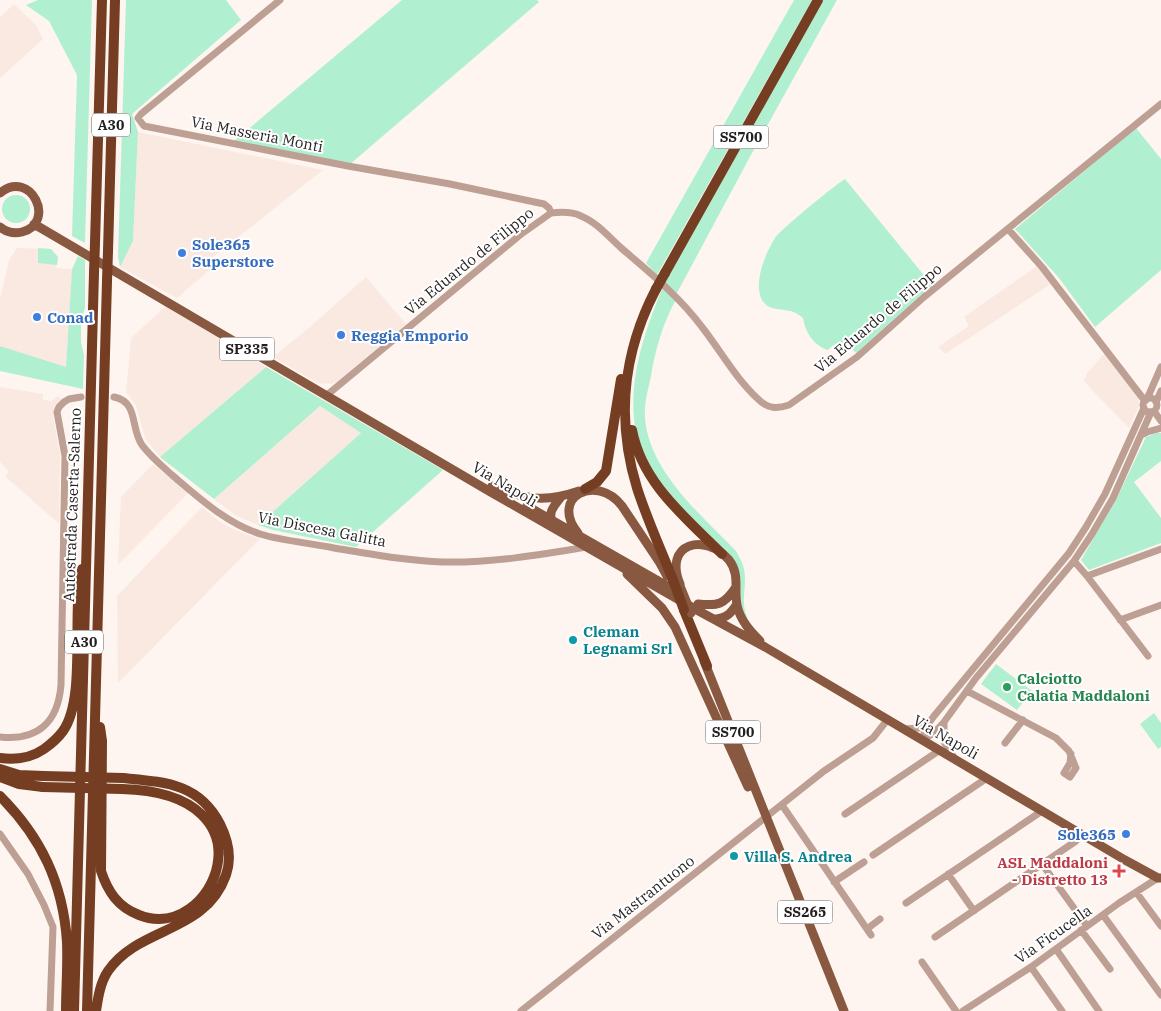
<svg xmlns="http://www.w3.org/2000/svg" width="1161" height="1011" font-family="'IBM Plex Serif',serif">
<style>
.built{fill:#f9e9e1}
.green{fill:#b0f0d1}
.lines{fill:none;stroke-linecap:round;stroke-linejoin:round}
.minor{stroke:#bda093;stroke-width:7}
.major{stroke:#895840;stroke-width:9}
.highway{stroke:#753e22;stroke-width:10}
.major-bridge{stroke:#895840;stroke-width:9}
.highway-bridge{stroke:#753e22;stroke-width:10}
.shop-dot{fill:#3f7fe0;stroke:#fff;stroke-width:2}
.culture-dot{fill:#0f9aa8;stroke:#fff;stroke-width:2}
.leisure-dot{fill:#2e9e5b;stroke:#fff;stroke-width:2}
.health-dot{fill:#e0444e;stroke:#fff;stroke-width:2}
.labels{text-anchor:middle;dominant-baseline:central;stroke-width:4;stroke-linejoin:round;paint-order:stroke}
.shield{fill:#fff;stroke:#646262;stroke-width:1}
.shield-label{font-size:14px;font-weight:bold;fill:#221f1e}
.street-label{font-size:15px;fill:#221f1e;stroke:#fff}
.shop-label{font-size:15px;font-weight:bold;fill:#366cbe;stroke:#fff;text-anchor:start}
.culture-label{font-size:15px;font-weight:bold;fill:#0d838f;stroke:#fff;text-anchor:start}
.leisure-label{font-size:15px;font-weight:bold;fill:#27864d;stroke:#fff;text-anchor:start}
.health-label{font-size:15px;font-weight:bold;fill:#be3a42;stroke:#fff;text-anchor:end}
</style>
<rect width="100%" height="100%" fill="#fef5f1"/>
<path class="built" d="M14 4 36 25 43 39 0 78V17Z
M138 132 323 170 213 257 218 263 177 298 120 267 133 241Z
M17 248 51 249 58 257 56 268 72 269 66 368 0 346V299L9 260Z
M1037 266 1051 284 945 354 938 347 969 326 964 317Z
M366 277 406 324 338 381 332 384 318 383 273 357 310 327Z
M166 306 266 367 160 457 145 438 136 406 126 392 131 338Z
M1105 353 1138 396 1139 406 1129 428 1091 389 1084 381 1087 373Z
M0 387 43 394V400L52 401 57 396 62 399 57 404 53 416 60 454 59 524 5 476 9 471 0 462Z
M320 406 361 433 258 525 235 515 214 499Z
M153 464 188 493 118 565 121 497Z
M202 507 220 522 233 529 260 539 118 683 117 596Z"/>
<path class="green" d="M38 0H92L85 243 72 236 77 75 49 21 26 5Z
M126 0H226L241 20 132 114 138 132 133 241 120 267 118 257Z
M402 0H537L539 2 349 165 233 142Z
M794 0H812L657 275 646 263Z
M823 0H837L752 153 677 293 665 283Z
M1136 128 1161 159V270L1095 327 1059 278 1015 229Z
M845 179 932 285 856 353C846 342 839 338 828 350 814 346 805 332 803 318 800 316 797 313 793 312 783 308 769 312 762 300 753 283 765 254 775 238 779 231 836 184 845 179Z
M2 209a14 14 0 1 1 28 0a14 14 0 1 1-28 0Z
M38 248 51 249 58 257 57 265 38 263Z
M78 256 85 260V308L81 321V342L84 355 83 389 0 371V346L66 367 72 269Z
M663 287 676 300C663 322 655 351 651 376 648 390 644 404 645 418 649 471 701 515 736 551 739 557 743 563 744 569 748 590 738 602 750 623L748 624C736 602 744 589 738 568 711 540 674 509 653 476 616 416 638 346 663 287Z
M266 367 443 470 356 547 273 530 258 525 361 433 320 406 214 499 160 457Z
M1156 433H1161V461L1134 482 1161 518V543L1089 570 1081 560 1117 498 1146 437Z
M996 664 1032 691 1017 710 981 684Z
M1154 713 1161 723V747L1158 749 1140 724Z"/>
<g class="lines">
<path class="minor" d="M280 0 141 114 138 118 144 126 348 166 450 184 544 204 549 208 551 213
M1008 229 1042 267 1145 401
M327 395 520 235 551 213C560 212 573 212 581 216 596 222 608 236 620 247 649 272 679 296 702 327 720 350 736 379 758 399 768 409 777 409 789 405L857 357 924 297 1161 104
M114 397C139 402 130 428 142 445 150 456 162 466 172 475 198 497 226 523 260 534 283 541 310 543 334 548 370 554 407 561 443 562 491 563 539 555 586 547
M1143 405a7 7 0 1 1 14 0a7 7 0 1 1-14 0Z
M1147 399 1161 367
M1156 402 1161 391
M1154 411 1161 421
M1141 435 1147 432 1161 428
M1074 561 1087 576 1161 549
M1087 576 1148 656
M1120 620 1161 605
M967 691 1056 738 1069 751 1076 768 1070 777 1064 773 1070 763 1071 754
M944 723V742L953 756
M904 729 919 728 928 722
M0 737C38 741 58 722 61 685L65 456 57 412 59 407 64 402 69 399 81 397
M922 740 934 733 944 722 976 678 1074 561 1092 534 1113 498 1151 412
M922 740 926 727 934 716 1069 553 1086 527 1105 494 1144 408
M1005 743 1023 720
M782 805 871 935
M845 814 940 750
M0 834 28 874 44 905 53 927 50 1011
M873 855 987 778
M1042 864 1087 926
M948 874 974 911
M834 882 864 862
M1136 892 1161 926
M906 903 1042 811
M1103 915 1161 995
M867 929 880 919
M1081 930 1110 969
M935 937 1076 841 1082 834
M1056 949 1099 1011
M922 962 956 1011
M1031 967 1062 1011
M521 1011 824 771 873 738 888 719
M963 1011 1031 967 1119 903 1158 878"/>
<path class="major" d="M0 193C31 168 57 223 22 232 14 234 6 232 0 227
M34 224 489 491 695 609 765 647 1125 860 1158 878H1161
M492 486C526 499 544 503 579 491
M527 506 681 594
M553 523C547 513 554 506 561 497
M578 533C549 497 596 473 622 506L660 563 667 576
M627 574 662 608 675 627 748 787
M680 584C663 543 705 532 729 560 740 574 734 589 737 605 740 620 750 631 760 641
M698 604C718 606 724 605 736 587
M716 619C727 618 731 613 737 604
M704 661 844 1011"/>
<path class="highway" d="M95 243 102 0
M108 251 115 0
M665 273 818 0
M656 289C623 352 616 420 637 488 647 519 661 550 673 580
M632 430C642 483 685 517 722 554
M585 489 597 482 606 471 621 379
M684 610 707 666
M100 727 102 741 101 871C108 892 118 907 139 915 213 945 280 793 122 789
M0 758C15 760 31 758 44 749 51 744 58 738 63 731 87 697 71 613 82 569
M0 769 19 775 44 776
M0 777 19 784 43 787
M0 796C41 837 63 883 67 942 68 965 66 988 66 1011
M74 1011 94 273
M87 1011 107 281
M96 1011C98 998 100 983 108 971 139 926 205 934 226 875 232 858 228 840 220 824 199 783 164 782 123 778"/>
<path class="major-bridge" d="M680 586 691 613"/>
<path class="highway-bridge" d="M94 273 95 243
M107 281 108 251
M656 289 665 273
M673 580 684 610
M44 776 123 778
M43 787 122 789"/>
</g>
<g class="shop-dot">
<circle cx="182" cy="253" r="5"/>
<circle cx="37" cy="317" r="5"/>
<circle cx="341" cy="335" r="5"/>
<circle cx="1126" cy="834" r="5"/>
</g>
<g class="culture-dot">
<circle cx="573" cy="640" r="5"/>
<circle cx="734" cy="856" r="5"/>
</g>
<circle class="leisure-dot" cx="1007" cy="687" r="5"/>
<path class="health-dot" d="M1116.5 863.5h5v5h5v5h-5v5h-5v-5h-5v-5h5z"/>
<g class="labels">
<g class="shield">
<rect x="92" y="113.5" width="38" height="23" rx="4"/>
<rect x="713.5" y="125.5" width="55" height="23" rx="4"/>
<rect x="219.5" y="337.5" width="55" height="23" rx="4"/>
<rect x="65" y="630.5" width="38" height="23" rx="4"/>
<rect x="705.5" y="720.5" width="55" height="23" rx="4"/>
<rect x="777.5" y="900.5" width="55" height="23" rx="4"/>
</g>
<g class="shield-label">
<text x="111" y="125">A30</text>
<text x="741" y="137">SS700</text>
<text x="247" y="349">SP335</text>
<text x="84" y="642">A30</text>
<text x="733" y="732">SS700</text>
<text x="805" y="912">SS265</text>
</g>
<g class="street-label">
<text transform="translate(257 134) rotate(11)">Via Masseria Monti</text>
<text transform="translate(469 261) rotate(-39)">Via Eduardo de Filippo</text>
<text transform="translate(878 318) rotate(-40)">Via Eduardo de Filippo</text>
<text transform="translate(505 484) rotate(31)">Via Napoli</text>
<text transform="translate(72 505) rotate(-88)">Autostrada Caserta-Salerno</text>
<text transform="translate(322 529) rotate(11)">Via Discesa Galitta</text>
<text transform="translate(946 737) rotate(30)">Via Napoli</text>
<text transform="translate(643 897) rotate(-38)">Via Mastrantuono</text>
<text transform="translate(1053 934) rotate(-35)">Via Ficucella</text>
</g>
<g class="shop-label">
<text x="192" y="244">Sole365<tspan x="192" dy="17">Superstore</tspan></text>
<text x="47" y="317">Conad</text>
<text x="351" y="335">Reggia Emporio</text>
<text x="1116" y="834" text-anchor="end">Sole365</text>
</g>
<g class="culture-label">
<text x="583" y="631">Cleman<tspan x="583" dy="17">Legnami Srl</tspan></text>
<text x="744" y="856">Villa S. Andrea</text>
</g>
<g class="leisure-label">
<text x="1017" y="678">Calciotto<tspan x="1017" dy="17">Calatia Maddaloni</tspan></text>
</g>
<g class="health-label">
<text x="1108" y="862">ASL Maddaloni<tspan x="1108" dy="17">- Distretto 13</tspan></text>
</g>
</g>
</svg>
